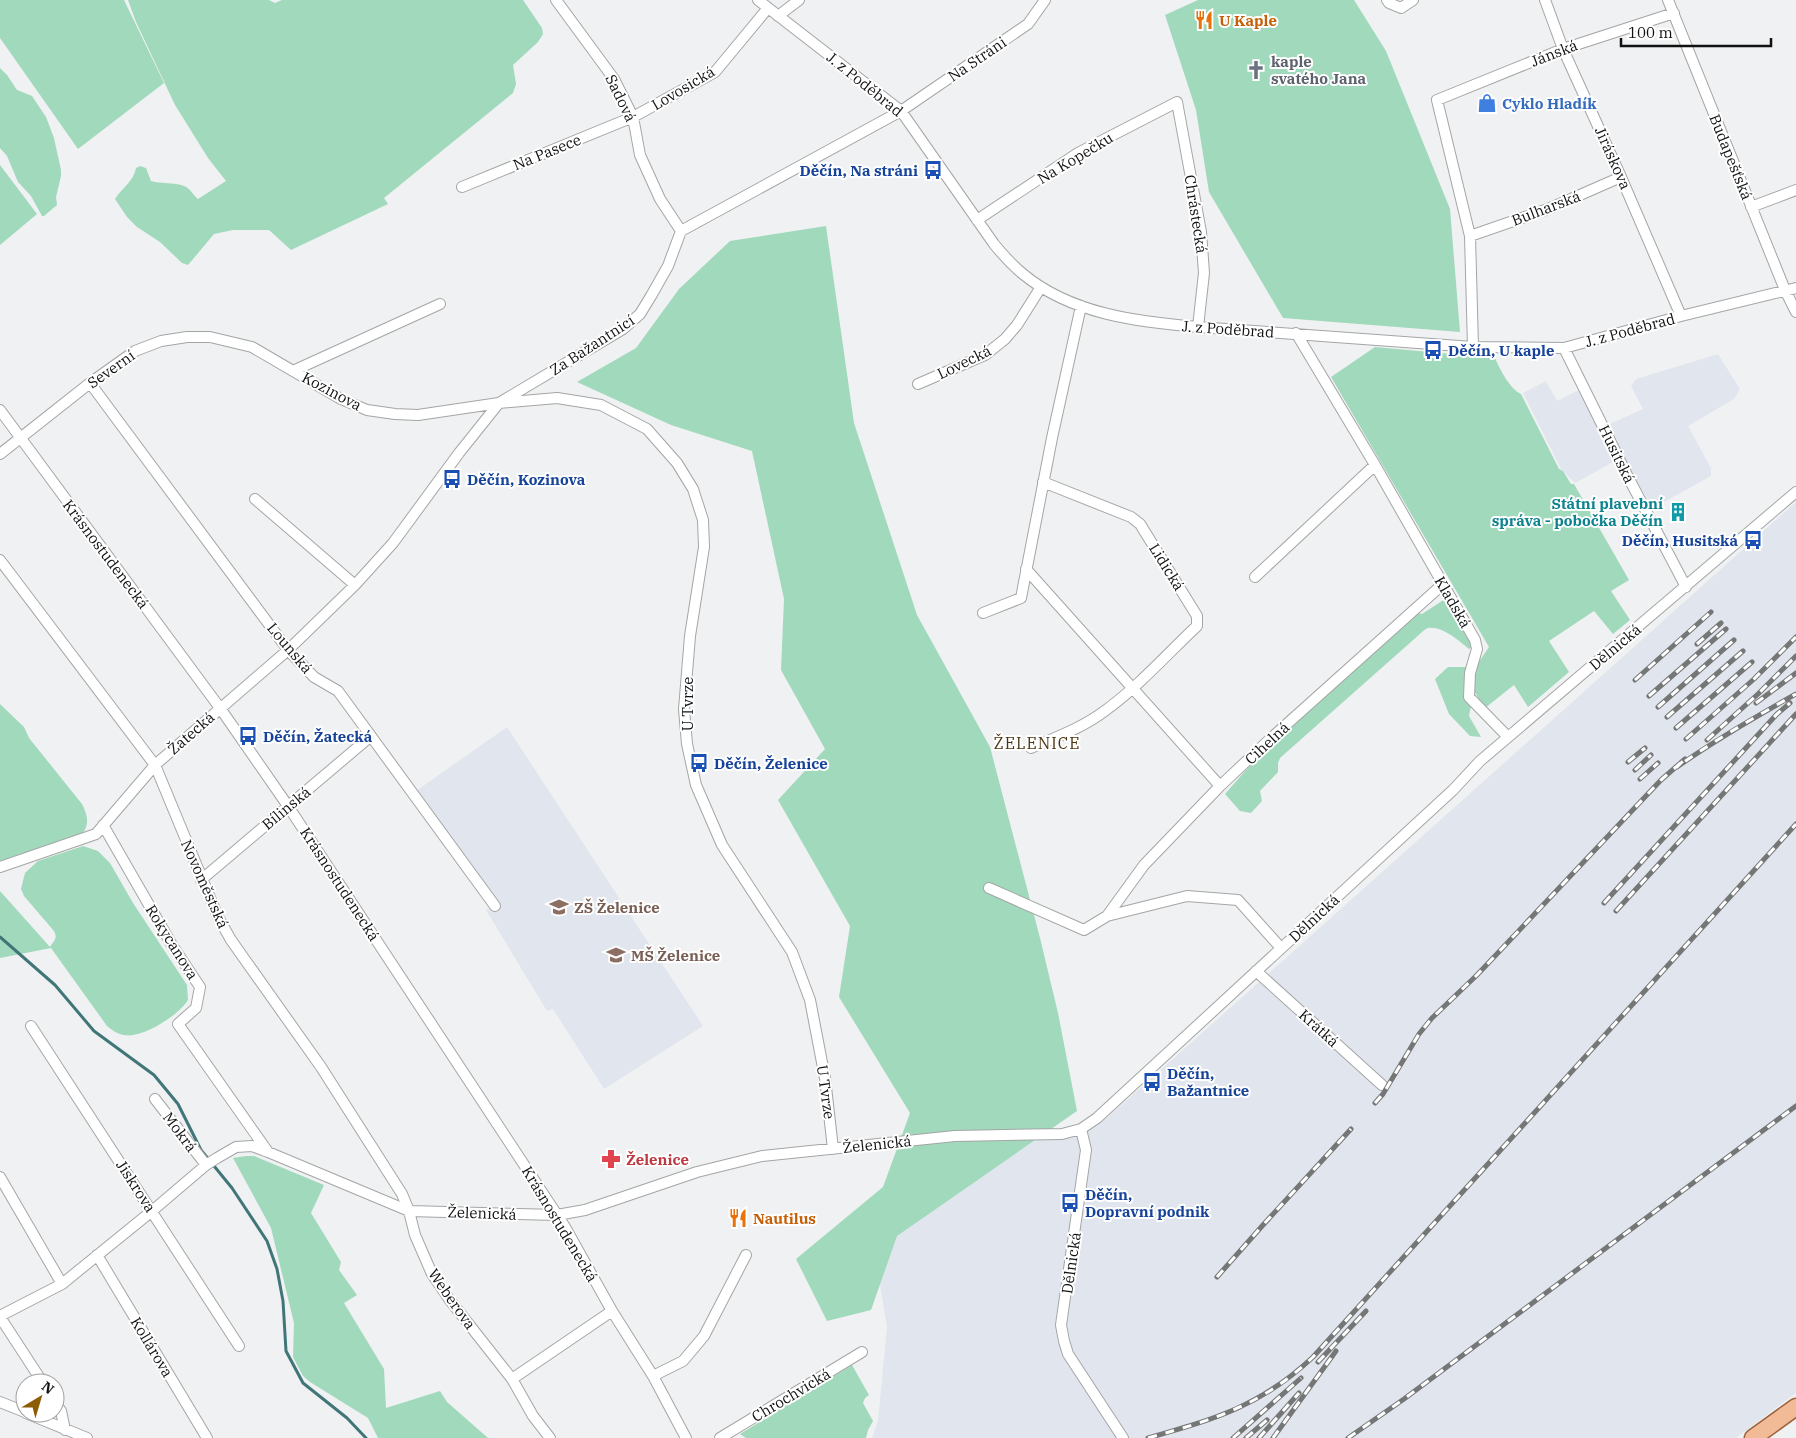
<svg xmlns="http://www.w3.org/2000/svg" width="1796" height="1438" font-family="'IBM Plex Serif',serif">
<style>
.built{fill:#e1e6ee}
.green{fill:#a1d9bc}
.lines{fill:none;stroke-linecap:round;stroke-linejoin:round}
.stream{stroke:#417679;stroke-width:3}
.street-casing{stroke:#a4a5a5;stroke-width:12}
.primary-casing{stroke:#9d623b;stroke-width:19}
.street{stroke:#fff;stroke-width:10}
.primary{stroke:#f2bb97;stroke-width:16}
.rail-casing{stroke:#757676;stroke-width:5}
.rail{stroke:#fff;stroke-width:3;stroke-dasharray:9;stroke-linecap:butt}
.labels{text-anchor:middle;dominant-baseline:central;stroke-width:4;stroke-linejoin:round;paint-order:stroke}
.food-label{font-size:15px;font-weight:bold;fill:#c56008;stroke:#fff;text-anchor:start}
.street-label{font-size:15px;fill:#111;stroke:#fff}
.worship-label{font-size:15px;font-weight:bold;fill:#5b616d;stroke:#fff;text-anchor:start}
.shop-label{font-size:15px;font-weight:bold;fill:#366cbe;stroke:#fff;text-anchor:start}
.transit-label{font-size:15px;font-weight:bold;fill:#164399;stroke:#fff;text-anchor:start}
.culture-label{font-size:15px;font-weight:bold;fill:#0d838f;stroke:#fff;text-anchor:end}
.education-label{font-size:15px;font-weight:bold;fill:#785e54;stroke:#fff;text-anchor:start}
.health-label{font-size:15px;font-weight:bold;fill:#be3a42;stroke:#fff;text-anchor:start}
.neighbourhood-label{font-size:16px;letter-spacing:1px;fill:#4d3512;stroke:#fff}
</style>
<rect width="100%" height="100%" fill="#f0f1f2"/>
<path class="built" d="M1718 354 1740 389 1734 399 1688 426 1711 468V476L1653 508 1622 457 1575 483 1561 469 1523 393 1546 381 1557 401 1579 390 1599 429 1643 409 1631 386 1636 379Z
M1796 502V1393L1736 1438H872L878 1421 887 1327 873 1244 1033 1142 1108 1117Z
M507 727 703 1026 604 1089 553 1009 547 1011 486 910 498 905 416 791Z"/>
<path class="green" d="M0 0H124L164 83 78 149 0 38Z
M128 0H269L275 3 282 0H523L542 28 543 34 538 42 513 65 516 84 513 93 384 198 388 204 291 250 269 230H233L214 234 188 265 182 263 160 242 137 227 127 217 115 199C122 188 134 181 136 168L140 166 146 168 151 181C161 184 174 182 184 186 190 188 193 195 198 199L226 181 208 158 175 105 136 22Z
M1198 0H1354L1386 51 1450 209 1460 332 1283 318 1209 192 1196 110 1165 15Z
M0 68 7 75 17 90 32 96 46 117 54 138 61 170V176L56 197 57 205 44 216H42L31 196 18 182 7 156 0 148Z
M0 165 37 214 0 245Z
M826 226 854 423 917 615 990 747 1040 938 1058 1013 1077 1111 897 1236 871 1310 827 1321 796 1259 883 1187 910 1113 839 997 850 926 778 800 825 749 781 670 784 599 752 451 671 425 577 382 636 348 679 289 730 241Z
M1375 347 1495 358C1500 369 1509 388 1521 394L1559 469 1563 471 1571 484H1574L1629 580 1611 591 1630 620 1613 634 1594 611 1549 641 1569 672 1528 707 1514 685 1485 708 1472 688 1474 669 1489 647 1331 377Z
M1445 599 1474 646 1469 649C1459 641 1443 626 1428 628 1425 629 1423 631 1421 633L1280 758 1278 763V772L1260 791 1262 801 1251 813 1240 811 1225 794 1246 770 1329 691 1344 680 1358 663 1409 617 1418 613 1422 614Z
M1448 667H1466L1463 698 1471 706 1469 716 1481 737 1470 736 1449 714 1435 679Z
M0 704 24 727 29 738 82 804C87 814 90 823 83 833L0 863Z
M83 846 98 851 110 863 133 903 187 985 188 1000C179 1015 142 1039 124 1035 117 1034 112 1030 107 1026L51 948 0 958V891L50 947C54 940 58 939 54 931L24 896 21 889 25 873 38 861Z
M246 1156H254L324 1185 311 1213 341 1262 339 1270 357 1295 344 1303 384 1369 386 1408 440 1391 447 1402 488 1438H378L368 1418 310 1382 303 1376 293 1357 294 1323 271 1228 233 1158Z
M852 1365 869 1395 865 1398 863 1403 873 1421 868 1430 866 1438H746L740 1434Z"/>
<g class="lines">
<path class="stream" d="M0 937 55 985 94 1031 154 1075 178 1104 201 1150 232 1188 267 1241 277 1269 283 1301 286 1351 303 1383 347 1418 366 1438"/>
<g class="street-casing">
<path id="street" d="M556 0 614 79 633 117 640 155 660 199 681 231
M758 0 901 111 994 244C1003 255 1012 265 1023 274 1071 314 1138 322 1198 327L1473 347 1564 348 1681 316 1796 288
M1387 0 1389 3 1401 8 1413 0
M1545 0 1563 49 1621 177 1681 316
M1668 0 1785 290 1796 312
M778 16 799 0
M462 187 633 117 715 72 768 8
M1751 207 1796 190
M977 220 1078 153 1177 102 1201 232 1204 273 1198 327
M1470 236 1548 209 1621 177
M1296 333 1375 465 1475 640 1477 649 1470 673 1469 697 1508 737
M1473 347 1470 236 1437 100 1563 49 1674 13
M1564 348 1627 475 1686 587
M295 370 440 304
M90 383 288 650 314 677 338 691 495 906
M918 384 985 355 1005 339 1017 325 1041 287
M0 410 220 708 288 806 565 1227 612 1311 653 1376 686 1438
M0 454 90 383 135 351 161 341 187 337H210L252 347 341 399 367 410 395 414 418 415 499 403 557 398 601 405 647 429 677 463 693 489 703 520 704 547 690 636 684 709 687 744 696 785 722 845 792 952 810 1000 825 1078 833 1149
M255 499 355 585
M0 560 155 765 218 917 231 940 321 1067 402 1194 409 1211 415 1235 432 1274 449 1299 512 1379 533 1416 550 1438
M1026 569 1220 786
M1255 577 1375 465
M983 613 1021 598 1052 438 1081 306
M1031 748C1057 737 1084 727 1106 710 1139 686 1167 654 1197 626V616L1140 524 1131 517 1043 482
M103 825 172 945 200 987 196 1008 178 1024 268 1152
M0 867 96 834 155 765 288 650 355 585 393 543 459 453 499 403 623 329 640 314 651 296 668 266 681 231 901 111 1028 24 1045 0
M201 880 371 736
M989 888 1084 930 1107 916 1187 896 1238 900 1281 948
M1107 916 1144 865 1220 786 1269 740 1443 584
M1256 971 1382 1085
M31 1026 239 1346
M155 1099 206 1165
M0 1177 62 1284
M97 1255 207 1438
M0 1316 62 1284 152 1211 206 1165 217 1158 236 1147 252 1146 268 1152 409 1211 557 1215 585 1210 697 1172 762 1156 955 1136 1062 1134 1081 1129
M0 1317 43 1383
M653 1376 683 1361 704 1336 746 1255
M512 1379 612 1311
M0 1402 25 1412
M55 1402 61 1411 65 1430
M26 1413 87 1438
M720 1438 862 1352
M1123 1438 1068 1354 1064 1341 1061 1325 1086 1150 1081 1129 1097 1118 1453 790 1480 761 1796 492"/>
</g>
<g class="primary-casing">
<path id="primary" d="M1753 1438 1796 1407"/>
</g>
<use href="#street" class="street"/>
<use href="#primary" class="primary"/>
<g class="rail-casing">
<path id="rail" d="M1697 644 1721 623
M1635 680 1711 612
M1649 696 1726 629
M1756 703 1796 673
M1658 707 1734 640
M1667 717 1743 651
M1676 728 1752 662
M1686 739 1754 679 1796 637
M1707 740 1758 694 1796 656
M1628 762 1645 748
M1635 770 1651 755
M1640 779 1658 763
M1604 903 1777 714 1790 703
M1616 911 1796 714
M1375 1103 1383 1094 1419 1034 1432 1018 1477 975 1661 780 1685 759 1677 767C1715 740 1755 717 1796 694
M1217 1277 1263 1225 1351 1129
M1318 1362 1366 1311
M1148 1438C1215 1419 1261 1406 1313 1357L1796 824
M1233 1438 1301 1378
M1246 1438 1267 1420
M1259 1438 1299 1393
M1273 1438 1336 1351
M1348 1438 1404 1399 1796 1106"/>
</g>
<use href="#rail" class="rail"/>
</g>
<defs>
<g id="restaurant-bare" transform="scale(1.5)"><path d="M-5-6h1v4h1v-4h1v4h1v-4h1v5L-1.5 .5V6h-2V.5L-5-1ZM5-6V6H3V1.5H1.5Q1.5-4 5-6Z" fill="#e8710a" stroke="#fff" stroke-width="2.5" paint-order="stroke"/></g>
<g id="church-bare" transform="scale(1.5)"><path d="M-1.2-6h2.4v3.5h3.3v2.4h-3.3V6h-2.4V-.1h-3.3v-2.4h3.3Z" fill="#6b7280" stroke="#fff" stroke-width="2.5" paint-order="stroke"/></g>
<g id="shop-bare" transform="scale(1.5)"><path d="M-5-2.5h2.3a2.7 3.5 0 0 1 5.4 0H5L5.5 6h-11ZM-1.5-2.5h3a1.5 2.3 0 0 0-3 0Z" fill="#3f7fe0" stroke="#fff" stroke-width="2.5" paint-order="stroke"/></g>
<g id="bus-bare" transform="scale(1.5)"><path d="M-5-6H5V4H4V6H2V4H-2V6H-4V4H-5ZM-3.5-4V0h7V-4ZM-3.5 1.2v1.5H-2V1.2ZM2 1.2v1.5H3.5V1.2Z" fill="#1a4fb4" stroke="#fff" stroke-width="2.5" paint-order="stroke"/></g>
<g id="building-bare" transform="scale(1.5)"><path d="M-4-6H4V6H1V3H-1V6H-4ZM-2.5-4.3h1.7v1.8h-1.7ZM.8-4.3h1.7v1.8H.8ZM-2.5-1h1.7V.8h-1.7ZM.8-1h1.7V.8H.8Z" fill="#0f9aa8" stroke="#fff" stroke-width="2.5" paint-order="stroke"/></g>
<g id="school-bare" transform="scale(1.5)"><path d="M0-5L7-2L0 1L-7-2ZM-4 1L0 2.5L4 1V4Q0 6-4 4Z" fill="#8d6e63" stroke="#fff" stroke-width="2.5" paint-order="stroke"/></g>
<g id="pharmacy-bare" transform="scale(1.5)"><path d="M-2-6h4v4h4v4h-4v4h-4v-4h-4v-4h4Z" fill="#e0444e" stroke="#fff" stroke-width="2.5" paint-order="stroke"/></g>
</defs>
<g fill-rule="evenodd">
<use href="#restaurant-bare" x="1204" y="20"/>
<use href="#church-bare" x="1256" y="70"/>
<use href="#shop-bare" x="1487" y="103"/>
<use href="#bus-bare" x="933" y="170"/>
<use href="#bus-bare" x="1433" y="350"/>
<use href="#bus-bare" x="452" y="479"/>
<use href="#building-bare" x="1678" y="512"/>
<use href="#bus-bare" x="1753" y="540"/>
<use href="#bus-bare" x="248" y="736"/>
<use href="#bus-bare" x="699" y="763"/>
<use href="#school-bare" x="559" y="907"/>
<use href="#school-bare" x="616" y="955"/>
<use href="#bus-bare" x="1152" y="1082"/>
<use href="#pharmacy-bare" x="611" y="1159"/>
<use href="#bus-bare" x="1070" y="1203"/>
<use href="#restaurant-bare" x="738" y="1218"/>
</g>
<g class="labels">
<g class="food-label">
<text x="1219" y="20">U Kaple</text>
<text x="753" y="1218">Nautilus</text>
</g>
<g class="street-label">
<text transform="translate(1554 53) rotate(-21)">Jánská</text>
<text transform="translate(977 59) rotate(-34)">Na Stráni</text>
<text transform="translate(865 84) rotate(39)">J. z Poděbrad</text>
<text transform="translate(683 88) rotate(-31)">Lovosická</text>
<text transform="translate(621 98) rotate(64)">Sadová</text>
<text transform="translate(547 152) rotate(-22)">Na Pasece</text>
<text transform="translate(1731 157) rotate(68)">Budapešťská</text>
<text transform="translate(1075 158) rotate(-31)">Na Kopečku</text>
<text transform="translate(1613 158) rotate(66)">Jiráskova</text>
<text transform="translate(1546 208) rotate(-21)">Bulharská</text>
<text transform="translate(1196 214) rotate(81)">Chrástecká</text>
<text transform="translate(1228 329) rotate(4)">J. z Poděbrad</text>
<text transform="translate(1630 330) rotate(-15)">J. z Poděbrad</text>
<text transform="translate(592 345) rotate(-33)">Za Bažantnicí</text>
<text transform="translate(964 362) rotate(-26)">Lovecká</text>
<text transform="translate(111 369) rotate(-35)">Severní</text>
<text transform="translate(332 391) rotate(28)">Kozinova</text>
<text transform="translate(1617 454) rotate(64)">Husitská</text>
<text transform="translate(106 554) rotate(53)">Krásnostudenecká</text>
<text transform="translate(1167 567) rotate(58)">Lidická</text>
<text transform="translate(1453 602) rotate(60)">Kladská</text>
<text transform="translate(1615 647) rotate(-40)">Dělnická</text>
<text transform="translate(290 648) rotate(50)">Lounská</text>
<text transform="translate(687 704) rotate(-90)">U Tvrze</text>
<text transform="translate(191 733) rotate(-41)">Žatecká</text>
<text transform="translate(1267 743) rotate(-43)">Cihelná</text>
<text transform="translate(286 808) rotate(-40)">Bílinská</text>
<text transform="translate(205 884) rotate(66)">Novoměstská</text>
<text transform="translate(340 884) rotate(57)">Krásnostudenecká</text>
<text transform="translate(1314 918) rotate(-43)">Dělnická</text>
<text transform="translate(172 942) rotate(58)">Rokycanova</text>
<text transform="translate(1319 1028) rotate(42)">Krátká</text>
<text transform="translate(826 1092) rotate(82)">U Tvrze</text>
<text transform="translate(180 1132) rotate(53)">Mokrá</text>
<text transform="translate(877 1144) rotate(-6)">Želenická</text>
<text transform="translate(136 1186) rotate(57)">Jiskrova</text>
<text transform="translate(482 1213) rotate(2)">Želenická</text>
<text transform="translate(560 1224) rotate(59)">Krásnostudenecká</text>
<text transform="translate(1071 1263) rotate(-82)">Dělnická</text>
<text transform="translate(452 1299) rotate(55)">Weberova</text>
<text transform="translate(152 1347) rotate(59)">Kollárova</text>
<text transform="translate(791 1395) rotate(-31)">Chrochvická</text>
</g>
<g class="worship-label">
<text x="1271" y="61">kaple<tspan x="1271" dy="17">svatého Jana</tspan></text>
</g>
<g class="shop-label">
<text x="1502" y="103">Cyklo Hladík</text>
</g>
<g class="transit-label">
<text x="918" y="170" text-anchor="end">Děčín, Na stráni</text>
<text x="1448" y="350">Děčín, U kaple</text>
<text x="467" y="479">Děčín, Kozinova</text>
<text x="1738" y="540" text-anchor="end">Děčín, Husitská</text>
<text x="263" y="736">Děčín, Žatecká</text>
<text x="714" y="763">Děčín, Želenice</text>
<text x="1167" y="1073">Děčín,<tspan x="1167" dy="17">Bažantnice</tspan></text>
<text x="1085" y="1194">Děčín,<tspan x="1085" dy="17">Dopravní podnik</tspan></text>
</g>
<g class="culture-label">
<text x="1663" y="503">Státní plavební<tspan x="1663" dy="17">správa - pobočka Děčín</tspan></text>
</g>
<g class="education-label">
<text x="574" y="907">ZŠ Želenice</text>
<text x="631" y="955">MŠ Želenice</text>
</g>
<g class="health-label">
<text x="626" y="1159">Želenice</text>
</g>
<g class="neighbourhood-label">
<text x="1037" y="743">ŽELENICE</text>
</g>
</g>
<g transform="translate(40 1398) rotate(38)"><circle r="24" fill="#ffffff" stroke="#a0a0a0"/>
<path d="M0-4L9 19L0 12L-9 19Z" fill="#8d5d05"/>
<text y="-8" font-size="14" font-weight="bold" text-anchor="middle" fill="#111111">N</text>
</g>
<path d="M1621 38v8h150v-8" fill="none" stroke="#111111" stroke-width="2.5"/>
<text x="1628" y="38" font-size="15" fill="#111111" stroke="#ffffff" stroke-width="4" paint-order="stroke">100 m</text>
</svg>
